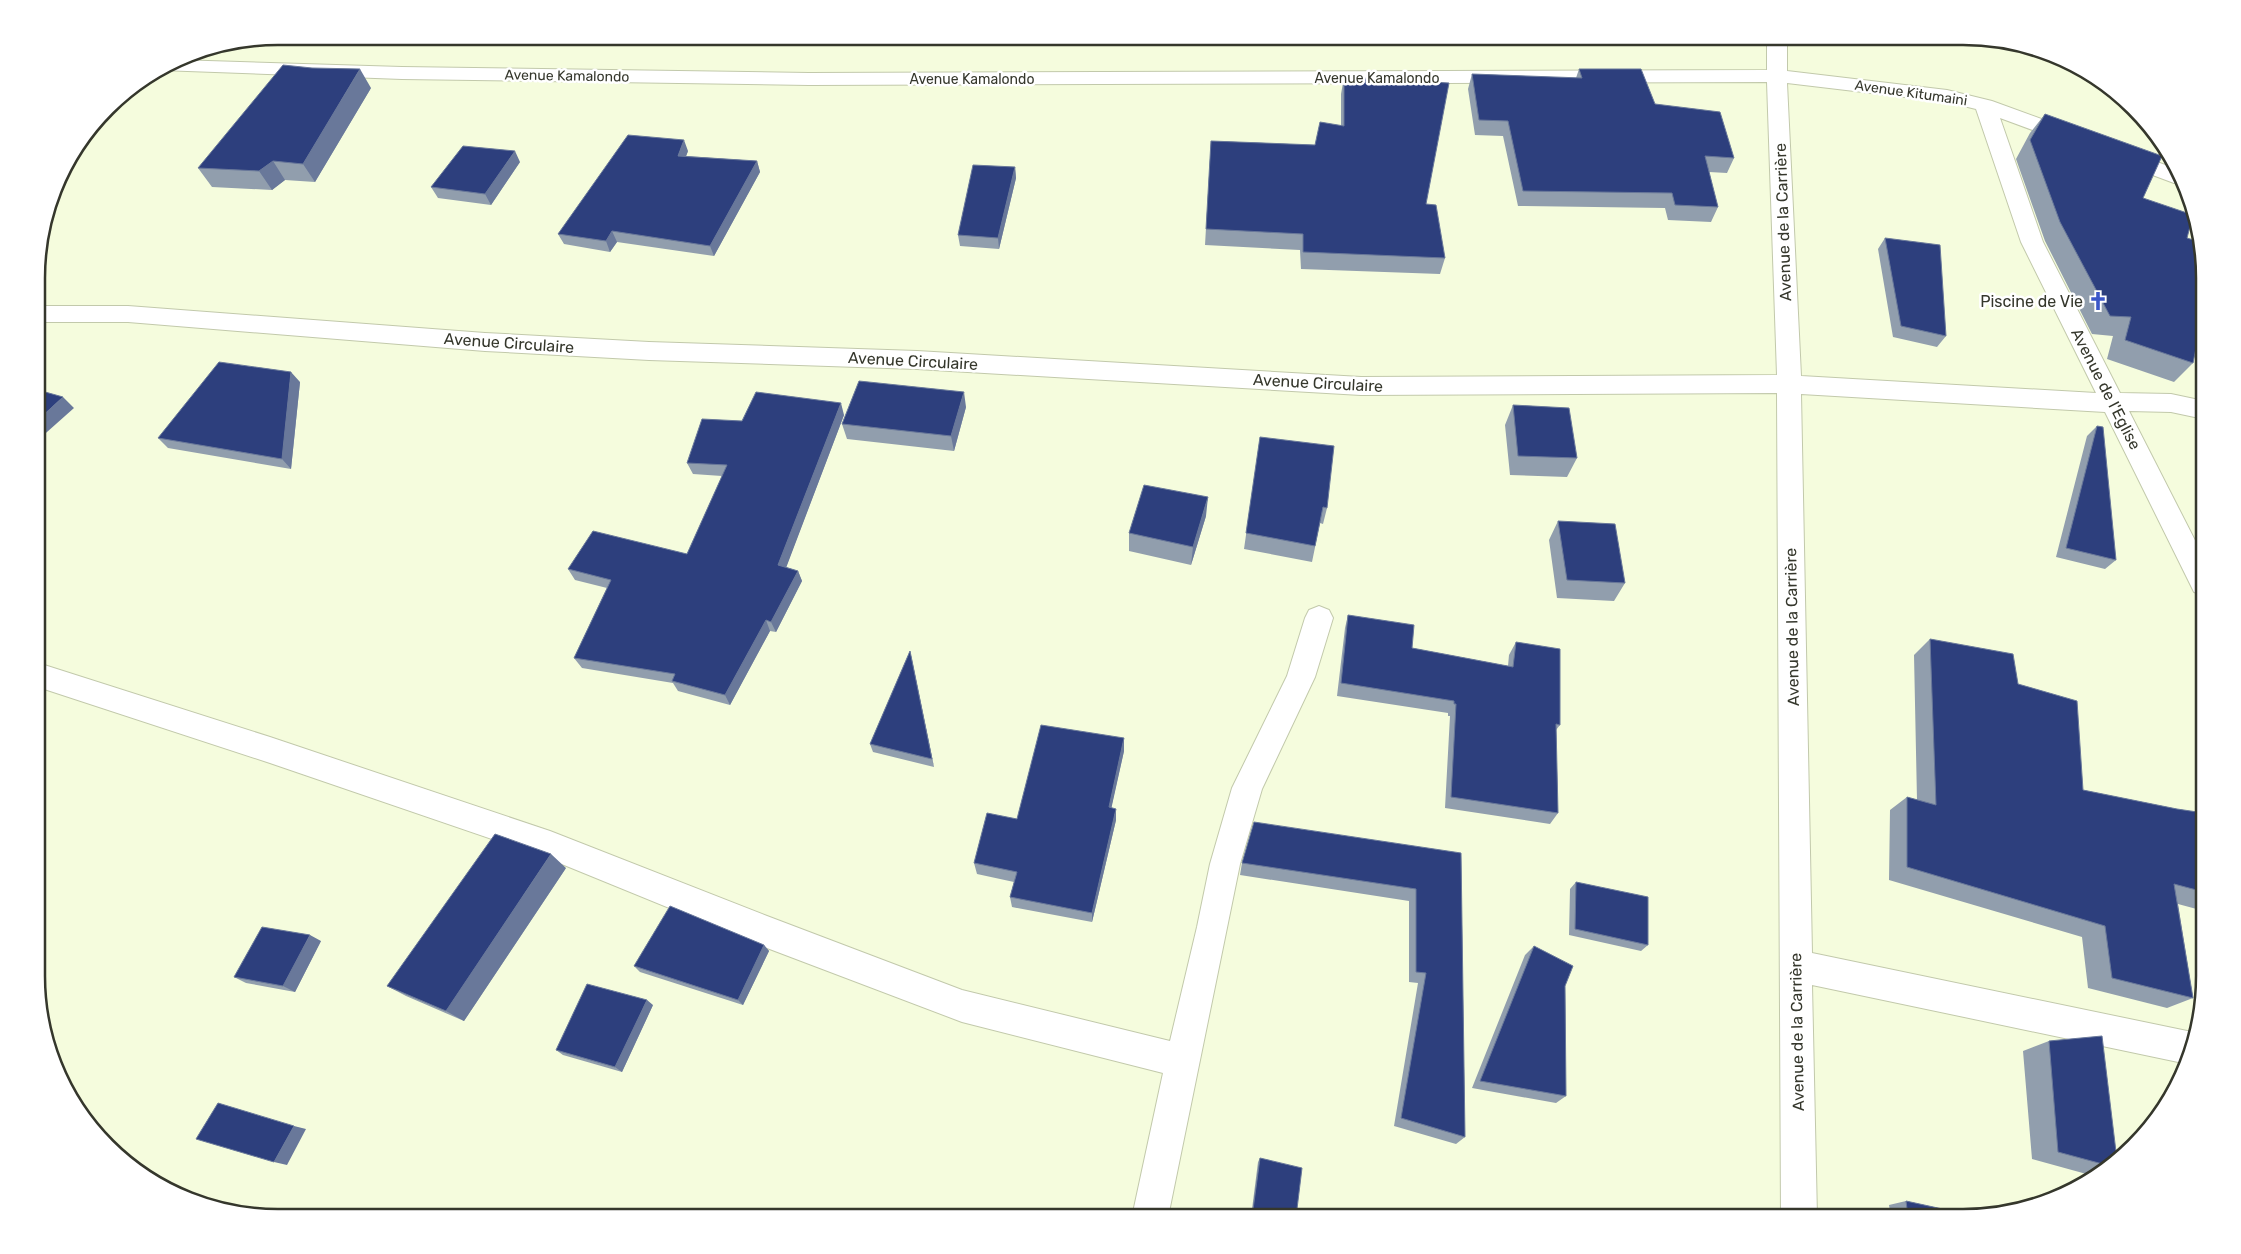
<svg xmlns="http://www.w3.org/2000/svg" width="2241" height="1254" font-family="Rubik,sans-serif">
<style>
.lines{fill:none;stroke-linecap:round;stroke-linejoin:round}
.minor-casing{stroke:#c2c9ab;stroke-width:2}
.minor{fill:#fff;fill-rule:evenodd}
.wall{fill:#919ead}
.shaded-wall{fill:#69789a}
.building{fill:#2d3f7d;stroke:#69789a}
.labels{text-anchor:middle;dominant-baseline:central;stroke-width:5;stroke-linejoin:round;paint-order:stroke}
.far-street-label{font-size:14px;fill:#35372c;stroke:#fff}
.street-label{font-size:16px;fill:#35372c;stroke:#fff}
.poi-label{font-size:16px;fill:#35372c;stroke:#fff;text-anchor:end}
.rim{fill:none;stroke:#35372c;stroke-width:2.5}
</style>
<rect width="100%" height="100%" fill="#f5fcdd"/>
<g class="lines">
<g class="minor-casing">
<path id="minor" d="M1767 36H1787V71L1947 90 1992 101 2080 133 2083 138 2080 143 2073 145 2000 118 2043 242 2120 393 2171 394 2204 401V419L2171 412 2129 411 2204 558V595L2194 592 2105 412 1801 394 1812 953 2192 1032 2183 1063 1812 985 1817 1217H1781L1777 393 1361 395 917 369 649 360 485 351 128 322H38V306H128L485 333 649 342 917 351 1361 377 1777 375 1767 82 809 85 402 79 160 70 176 60 402 67 809 73 1767 70ZM1787 83 1947 102 1976 109 2021 242 2096 393 1801 376Z
M2122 149 2176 169 2184 184 2174 183 2115 161 2112 156 2115 151Z
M1319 606 1329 610 1333 618 1315 677 1262 789 1240 864 1168 1217H1132L1163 1073 962 1022 767 948 547 858 270 763 38 687V663L270 737 550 831 767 916 962 990 1170 1041 1197 927 1210 864 1232 788 1287 676 1305 618 1309 610Z"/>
</g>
<use href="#minor" class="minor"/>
</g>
<path class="wall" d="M1579 69 1655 104 1734 158 1727 173 1709 172 1718 207 1711 222 1668 220 1665 208 1518 206 1503 136 1475 135 1468 89 1472 74 1576 78Z
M1344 77 1426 204 1445 258 1440 274 1301 269 1300 250 1205 245 1211 141 1315 145 1341 125V94Z
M371 88 315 182 285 180 272 190 212 187 198 168Z
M2045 114 2143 198 2187 238 2204 262V329L2200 328 2193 363 2174 382 2107 359 2113 336 2092 334 2045 241 2016 159 2030 133Z
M688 151 686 156 757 161 760 172 714 256 617 242 610 252 564 244 558 234Z
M520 162 491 205 438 198 431 187Z
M1015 167 1016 178 999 249 960 246 958 235Z
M1885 238 1946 336 1937 347 1893 337 1878 249Z
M300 382 291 469 168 448 158 438Z
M1513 405 1577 458 1567 477 1510 475 1505 425Z
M966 407 954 451 847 439 842 424Z
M844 415 786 567 798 571 802 581 776 632 770 631 730 705 678 691 673 683 582 668 574 658 607 588 575 580 568 569 687 554 722 476 693 474 687 463 742 421Z
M2097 426 2116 560 2105 569 2056 557 2087 436Z
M1260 437 1327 508 1323 524 1320 523 1312 562 1244 549Z
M1206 516 1191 565 1129 551V533Z
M1558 521 1625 583 1614 601 1557 598 1549 540Z
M1348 615 1412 648 1508 666 1509 655 1516 642 1560 725 1556 730 1558 813 1550 824 1445 808 1450 716H1448V713L1337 696 1345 628Z
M1930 639 2018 684 2083 790 2177 809 2204 813V911L2178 904 2193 998 2167 1008 2088 988 2082 937 1889 880 1890 810 1907 797 1917 800 1914 655Z
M910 651 912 660 934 767 873 752 870 744Z
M1124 738V751L1111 808 1116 820 1092 922 1012 907 1010 897 1014 882 977 874 974 863 1017 819Z
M1461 853 1465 1137 1456 1144 1394 1126 1418 983 1409 982V901L1240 875 1242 863Z
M566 868 464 1021 406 996 387 986Z
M1576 882 1648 945 1641 951 1569 935 1570 889Z
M321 941 295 992 246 983 234 977Z
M764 945 769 951 743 1005 640 972 634 966Z
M1534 946 1565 986 1566 1096 1556 1103 1472 1088 1525 955Z
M653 1005 622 1072 563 1055 556 1050Z
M2049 1041 2117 1160 2103 1172 2090 1175 2032 1159 2023 1051Z
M1260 1158 1296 1217H1251L1258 1162Z
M1906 1201 1979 1217H1891L1889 1205Z"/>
<path class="shaded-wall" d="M360 69 371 88 315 182 303 164Z
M684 140 688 151 682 167 678 156Z
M515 151 520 162 491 205 485 194Z
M273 161 285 180 272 190 259 171Z
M757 161 760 172 714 256 710 246Z
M1015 167 1016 178 999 249 998 238Z
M612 231 617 242 610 252 606 241Z
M291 372 300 382 291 469 282 459Z
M964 392 966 407 954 451 951 436Z
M63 397 74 408 38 440V420Z
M841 403 844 415 783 576 778 565Z
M1208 497 1206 516 1191 565 1193 547Z
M798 571 802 581 776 632 771 622Z
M766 620 770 631 730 705 725 695Z
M910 651 912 660 934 767 932 759Z
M1124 738V751L1109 819V807Z
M1116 809V820L1092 922V913Z
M551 854 566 868 464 1021 446 1011Z
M310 935 321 941 295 992 283 986Z
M764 945 769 951 743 1005 738 1000Z
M647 1000 653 1005 622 1072 615 1067Z
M294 1126 306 1129 287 1165 274 1162Z"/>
<path class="building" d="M283 65 312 68 360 69 303 164 273 161 259 171 198 168Z
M1579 69H1641L1655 104 1720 112 1734 158 1705 156 1718 207 1675 205 1672 193 1523 191 1508 121 1479 120 1472 74 1582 78Z
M1344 77 1449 83 1426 204 1436 205 1445 258 1303 252V234L1206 229 1211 141 1315 145 1320 122 1344 126Z
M2045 114 2162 156 2143 198 2193 215 2187 238 2200 242 2204 262V309L2193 363 2125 340 2131 317 2110 316 2060 222 2030 140Z
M628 135 684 140 678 156 757 161 710 246 612 231 606 241 558 234Z
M463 146 515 151 485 194 431 187Z
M973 165 1015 167 998 238 958 235Z
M1885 238 1940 245 1946 336 1901 326Z
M219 362 291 372 282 459 158 438Z
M859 381 964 392 951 436 842 424Z
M38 390 63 397 38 420Z
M756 392 841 403 778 565 798 571 771 622 766 620 725 695 672 681 675 674 574 658 611 580 568 569 593 531 687 554 727 465 687 463 702 419 742 421Z
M1513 405 1569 408 1577 458 1518 456Z
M2097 426 2103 427 2116 560 2066 548Z
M1260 437 1334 446 1327 508 1323 507 1315 546 1246 533Z
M1144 485 1208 497 1193 547 1129 533Z
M1558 521 1615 524 1625 583 1567 580Z
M1348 615 1414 625 1412 648 1513 667 1516 642 1560 649V725L1556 724 1558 813 1451 797 1456 704H1454V701L1341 683Z
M1930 639 2013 654 2018 684 2077 701 2083 790 2177 809 2204 813V892L2174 884 2193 998 2112 978 2105 926 1907 867V797L1936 805Z
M910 651 932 759 870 744Z
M1041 725 1124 738 1109 807 1116 809 1092 913 1010 897 1017 872 974 863 987 813 1017 819Z
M1254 822 1461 853 1465 1137 1401 1118 1426 973 1416 972V889L1242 863Z
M495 834 551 854 446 1011 387 986Z
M1576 882 1648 897V945L1575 929Z
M670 906 764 945 738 1000 634 966Z
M262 927 310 935 283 986 234 977Z
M1534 946 1573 966 1565 986 1566 1096 1480 1081Z
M587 984 647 1000 615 1067 556 1050Z
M2102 1036 2117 1160 2110 1166 2058 1152 2049 1041Z
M218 1103 294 1126 274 1162 196 1139Z
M1260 1158 1302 1168 1296 1217H1252Z
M1906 1201 1979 1217H1908Z"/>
<defs>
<g id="church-bare" transform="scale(1.5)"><path d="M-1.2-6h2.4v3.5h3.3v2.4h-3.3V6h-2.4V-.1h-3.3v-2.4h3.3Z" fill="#3b56c8" stroke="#fff" stroke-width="2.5" paint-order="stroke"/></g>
</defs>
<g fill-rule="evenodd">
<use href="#church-bare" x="2098" y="301"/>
</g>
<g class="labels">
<g class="far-street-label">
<text transform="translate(567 76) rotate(1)">Avenue Kamalondo</text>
<text x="1377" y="78">Avenue Kamalondo</text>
<text x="972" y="79">Avenue Kamalondo</text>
<text transform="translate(1911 93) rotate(8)">Avenue Kitumaini</text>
</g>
<g class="street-label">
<text transform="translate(1783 222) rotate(-92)">Avenue de la Carrière</text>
<text transform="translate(509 343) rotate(4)">Avenue Circulaire</text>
<text transform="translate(913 361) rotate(3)">Avenue Circulaire</text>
<text transform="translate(1318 383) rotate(3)">Avenue Circulaire</text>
<text transform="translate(2106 389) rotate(63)">Avenue de l'Eglise</text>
<text transform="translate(1792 627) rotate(-91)">Avenue de la Carrière</text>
<text transform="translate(1797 1032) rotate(-91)">Avenue de la Carrière</text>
</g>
<g class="poi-label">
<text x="2083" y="301">Piscine de Vie</text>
</g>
</g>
<path d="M0 0H2241V1254H0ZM278 45H1963A233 233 0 0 1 2196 278V976A233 233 0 0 1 1963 1209H278A233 233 0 0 1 45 976V278A233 233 0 0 1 278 45Z" fill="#fff" fill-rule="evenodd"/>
<path class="rim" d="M278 45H1963A233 233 0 0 1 2196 278V976A233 233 0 0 1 1963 1209H278A233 233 0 0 1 45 976V278A233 233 0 0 1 278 45Z"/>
</svg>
